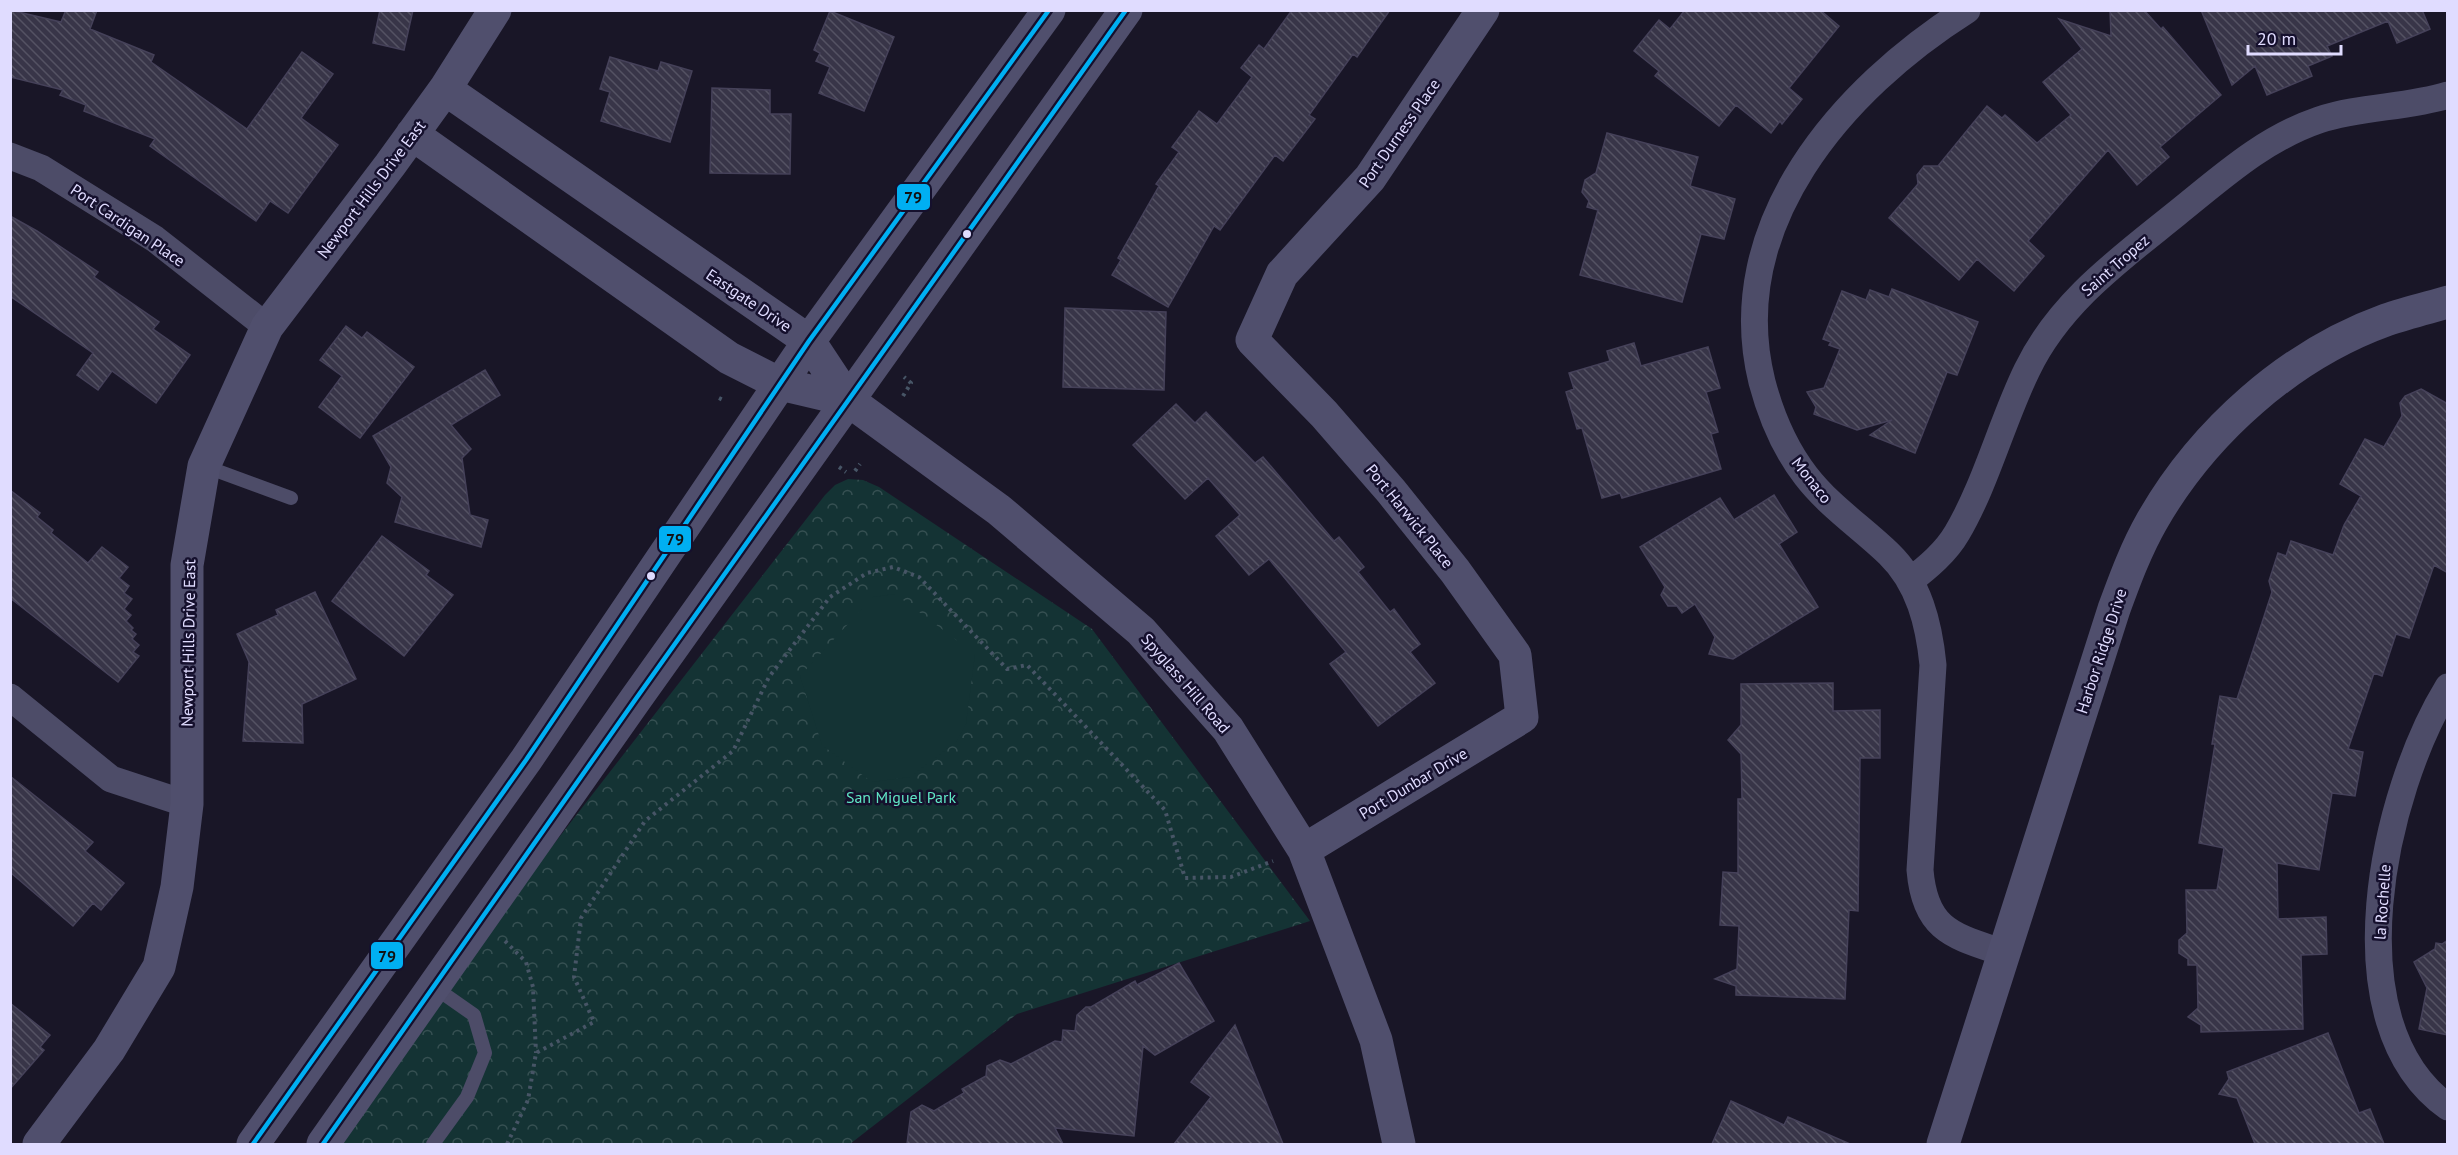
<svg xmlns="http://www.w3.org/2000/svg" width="2458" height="1155" font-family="'PT Sans',sans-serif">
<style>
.forest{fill:url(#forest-crowns)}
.pitch{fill:#143334}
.building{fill:url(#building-back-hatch);stroke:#454159;stroke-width:1.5}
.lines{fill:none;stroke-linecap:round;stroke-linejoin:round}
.path{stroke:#475566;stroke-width:4;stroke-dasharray:3 4.5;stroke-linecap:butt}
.lane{stroke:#4d4c68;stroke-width:14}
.street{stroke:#4d4c68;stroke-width:27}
.secondary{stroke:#504f6d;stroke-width:33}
.bus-1-casing{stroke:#15102d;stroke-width:9}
.bus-1{stroke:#00aff2;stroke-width:4.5}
.bus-dot{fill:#e0dcff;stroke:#15102d;stroke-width:2}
.labels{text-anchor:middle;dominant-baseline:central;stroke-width:5;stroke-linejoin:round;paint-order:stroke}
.street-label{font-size:16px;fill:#e0dcff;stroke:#15102d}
.park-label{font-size:16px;fill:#60e7c5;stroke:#15102d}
.line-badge{stroke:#15102d;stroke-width:2}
.pale-badge-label{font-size:16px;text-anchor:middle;font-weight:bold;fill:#111}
</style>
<defs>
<pattern id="forest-crowns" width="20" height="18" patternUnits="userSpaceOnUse" patternTransform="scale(1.5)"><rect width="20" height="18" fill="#143334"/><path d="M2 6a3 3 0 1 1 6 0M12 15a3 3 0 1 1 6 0" fill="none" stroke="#365052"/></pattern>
<pattern id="building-back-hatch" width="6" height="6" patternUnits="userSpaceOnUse" patternTransform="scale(1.5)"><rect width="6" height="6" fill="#383548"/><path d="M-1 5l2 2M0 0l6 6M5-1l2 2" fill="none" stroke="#545263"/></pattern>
</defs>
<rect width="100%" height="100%" fill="#191627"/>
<path class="forest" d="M848 479 863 480 879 487 1092 629 1310 921 1017 1014 850 1144H335L470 952 825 495 835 485Z"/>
<path class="pitch" d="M895 594 975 654 966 724 956 742 910 777 872 782 822 745 800 676 873 597Z"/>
<path class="building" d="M10 10 61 22 66 10H97L90 29 154 55 151 62 247 129 302 52 333 74 301 118 338 145 288 213 270 201 256 221 150 146 155 139 84 111 86 105 60 95 63 90 10 77Z
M380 10H413L404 50 373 43Z
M1292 10H1390L1357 57 1353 54 1309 115 1315 119 1283 161 1275 155 1220 230 1214 226 1168 307 1112 275 1121 260 1118 258 1159 186 1156 184 1179 152 1172 147 1199 111 1217 124 1252 77 1241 68 1259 45 1264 49Z
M1685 10H1820L1839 26 1789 88 1802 99 1782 124 1780 121 1771 133 1736 105 1719 126 1655 76 1659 71 1634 51 1659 20 1670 29Z
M2110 10H2144L2161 29 2163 27 2221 95 2160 147 2169 157 2137 185 2108 150 2028 241 2044 256 2014 291 1977 259 1959 280 1889 218 1918 184 1917 175 1924 166H1938L1987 106 2002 118 2005 115 2037 143 2071 115 2043 82 2082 49 2059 19 2111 36Z
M2201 10H2422L2430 29 2397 43 2388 21 2327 46 2332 56 2308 66 2312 76 2267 95 2255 66 2232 85Z
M830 11 894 37 864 111 819 93 830 67 816 61 820 53 814 50Z
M610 57 658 71 661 62 692 71 670 142 601 121 610 92 600 89Z
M712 88 770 90V114H791L790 174 710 173Z
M1607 133 1698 157 1690 186 1735 199 1724 239 1701 234 1682 302 1580 275 1598 210 1587 207 1589 201 1582 192 1585 180 1596 173Z
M10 216 37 231 98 272 94 277 159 322 153 329 190 355 156 403 112 371 98 390 77 375 93 353 10 296Z
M1892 289 1978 322 1957 375 1947 372 1915 453 1870 435 1892 420 1857 430 1814 414 1816 407 1807 392 1824 388 1840 349 1829 345 1831 342 1823 339 1842 291 1866 300 1870 290 1889 297Z
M1065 308 1166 312 1164 390 1063 387Z
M346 326 362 338 367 332 414 367 360 438 319 407 342 376 320 360Z
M1634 343 1641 366 1708 347 1720 388 1706 392 1718 432 1711 434 1721 469 1622 498 1620 493 1602 498 1582 428 1577 429 1566 392 1574 389 1569 373 1610 361 1607 351Z
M485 370 500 395 451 425 471 449 462 458 470 515 488 520 481 547 395 522 402 497 387 483 391 467 373 436Z
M2421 389 2448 404V573L2434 565 2409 638 2396 634 2382 676 2374 673 2348 749 2363 752 2355 796 2332 793 2319 870 2277 863 2278 919 2326 917 2327 954 2301 955 2303 1029 2201 1032V1025L2188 1017 2198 1008 2197 965H2188V959L2179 953V940L2187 933 2186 890H2217L2224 848 2199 843 2215 744H2212L2220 696 2237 699 2272 592 2269 581 2278 553 2286 556 2291 541 2333 555 2344 525 2361 496 2340 484 2365 439 2384 447 2402 416 2400 403 2405 396Z
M1176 404 1195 423 1206 412 1255 463 1263 457 1334 541 1339 537 1364 567 1358 572 1390 612 1394 609 1420 644 1410 652 1435 683 1378 726 1330 664 1346 652 1269 559 1249 575 1216 536 1240 515 1208 478 1185 499 1133 445Z
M10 490 40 513 37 517 53 530 51 533 88 563 102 547 128 567 119 578 129 586 124 593 132 599 124 609 131 615 126 621 133 628 131 630 136 634 132 639 139 645 133 652 139 656 118 682 10 598Z
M1774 495 1797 532 1779 544 1818 607 1733 659 1709 654 1715 637 1695 604 1682 613 1677 606H1668L1661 595 1665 587 1640 547 1720 498 1734 520Z
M382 536 429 571 426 575 453 595 404 656 332 601Z
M315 592 356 679 302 704 303 743 243 741 249 662 237 634 278 615 276 610Z
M1833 683V711L1880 710V758H1860L1858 911 1849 910 1845 999 1736 995V986L1715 979 1737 969 1739 926 1720 925 1723 872 1738 873V799H1742L1741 754 1728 740 1741 725V684Z
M10 776 93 842 85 851 124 883 101 910 93 903 73 926 11 873Z
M2448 940V1035L2419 1029 2427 988 2414 962 2435 949 2436 943 2442 944Z
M1179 963 1214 1021 1155 1055 1143 1046 1134 1136 1055 1128 1063 1144H907L911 1112 922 1105 934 1111 964 1093 962 1089 986 1076 987 1066 1000 1060 1011 1064 1055 1041 1062 1042 1063 1030 1075 1031 1077 1015 1086 1007H1091L1135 981 1137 985Z
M10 1003 50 1035 40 1047 44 1050 10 1089Z
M1235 1025 1283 1144H1174L1211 1097 1191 1082Z
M2328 1033 2359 1113 2370 1109 2384 1144H2255L2237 1098 2219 1094 2229 1079 2227 1072Z
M1731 1101 1784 1125 1788 1117 1850 1144H1712Z"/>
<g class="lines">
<path class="path" d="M903 396 911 383 904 377
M719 398 725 401
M839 467 846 472
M855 471 860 464
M505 941 526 962 533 987 536 1053
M507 1144 528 1100 536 1053 594 1022 574 977 581 918 645 821 733 751 769 677 830 597 867 573 893 567 919 577 1007 669 1027 665 1165 810 1185 878 1231 877 1273 861"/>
<path class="lane" d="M204 466 291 498
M433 1144 467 1097 485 1053 474 1015 434 987"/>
<path class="street" d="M1967 10C1842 89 1723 225 1762 382 1771 416 1785 449 1806 476 1830 507 1861 527 1889 554 1919 583 1929 624 1933 665L1920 870C1925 931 1954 936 2004 953
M10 156 41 168 155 239 267 327
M1910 581C1928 567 1946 552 1957 533 1986 484 2002 421 2027 370 2059 303 2119 260 2176 214 2221 178 2263 139 2319 120 2361 106 2406 108 2448 95
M2448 687C2384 791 2330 1023 2448 1107
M10 697 111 779 187 804"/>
<path class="secondary" d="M445 89 809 341 848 400 999 510 1141 631 1228 729 1304 850 1376 1040 1399 1144
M412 134 729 358 780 384 848 400
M1304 850 1522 717 1515 655 1455 571 1391 491 1324 414 1252 340 1282 274 1370 178 1483 10
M39 1144 109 1050 159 967 177 887 187 804V565L204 466 267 327 390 165 445 89 495 10
M253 1144 526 760 809 341 1049 10
M323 1144 635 700 1126 10
M1943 1144 2114 609C2125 579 2136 549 2152 521 2203 432 2289 355 2386 320 2406 313 2427 308 2448 302"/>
<g class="bus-1-casing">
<path id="bus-1" d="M253 1144 526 760 809 341 1049 10
M323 1144 635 700 1126 10"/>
</g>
<use href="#bus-1" class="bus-1"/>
</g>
<g class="bus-dot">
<circle cx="967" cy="234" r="5"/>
<circle cx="651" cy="576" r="5"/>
</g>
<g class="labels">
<g class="street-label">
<text transform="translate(1399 133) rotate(-55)">Port Durness Place</text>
<text transform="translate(371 189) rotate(-53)">Newport Hills Drive East</text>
<text transform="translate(128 225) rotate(34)">Port Cardigan Place</text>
<text transform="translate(2115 265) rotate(-41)">Saint Tropez</text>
<text transform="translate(749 300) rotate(34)">Eastgate Drive</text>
<text transform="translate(1812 480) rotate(52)">Monaco</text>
<text transform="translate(1410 516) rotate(51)">Port Harwick Place</text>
<text transform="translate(188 643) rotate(-89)">Newport Hills Drive East</text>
<text transform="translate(2101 651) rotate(-72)">Harbor Ridge Drive</text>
<text transform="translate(1186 683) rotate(49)">Spyglass Hill Road</text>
<text transform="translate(1413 783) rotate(-31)">Port Dunbar Drive</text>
<text transform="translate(2382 902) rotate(-86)">la Rochelle</text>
</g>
<g class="park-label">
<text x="901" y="797">San Miguel Park</text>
</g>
</g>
<g class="line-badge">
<rect x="896" y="183" width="35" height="28" rx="6" fill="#00aff2"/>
<rect x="658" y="525" width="34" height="28" rx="6" fill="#00aff2"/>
<rect x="370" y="941" width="34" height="29" rx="6" fill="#00aff2"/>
</g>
<g class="pale-badge-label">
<text x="913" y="203">79</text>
<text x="675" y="545">79</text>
<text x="387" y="962">79</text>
</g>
<rect width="2458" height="1155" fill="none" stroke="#e0dcff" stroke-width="24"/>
<path d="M2248 45v9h93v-9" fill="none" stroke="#e0dcff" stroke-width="3"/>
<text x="2257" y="45" font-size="18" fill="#e0dcff" stroke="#15102d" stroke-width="4.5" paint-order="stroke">20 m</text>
</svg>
